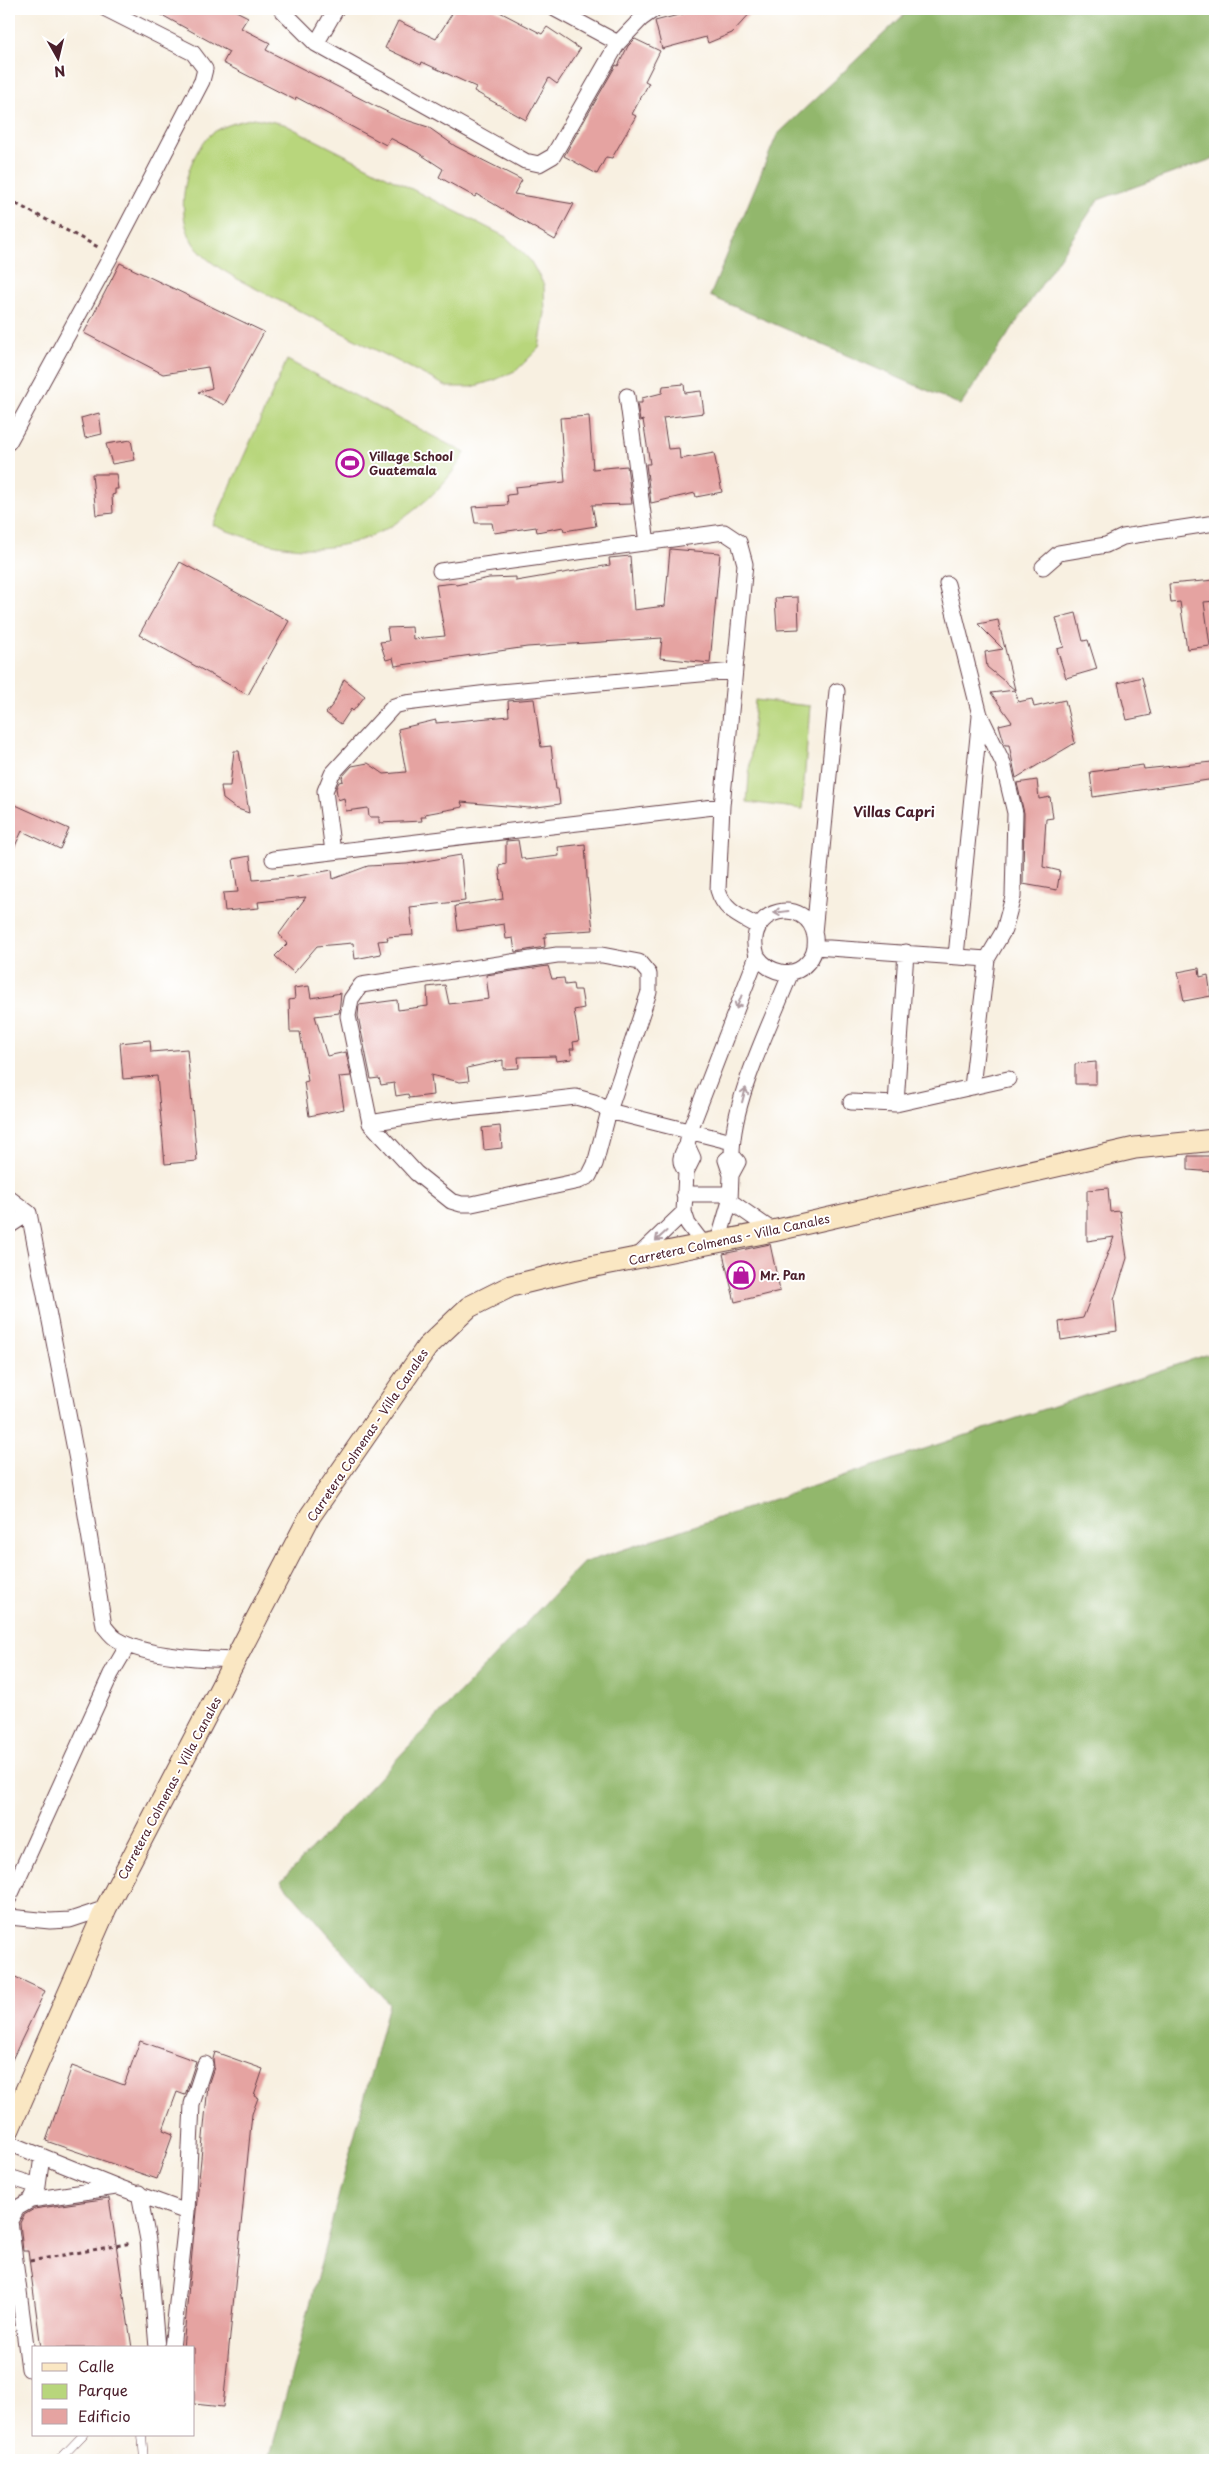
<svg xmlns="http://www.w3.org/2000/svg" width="1224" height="2469" font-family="'Playpen Sans',sans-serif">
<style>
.green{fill:#b8d67c;stroke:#817a54}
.forest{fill:#92b76c;stroke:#6e6b4c}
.building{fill:#e5a3a1}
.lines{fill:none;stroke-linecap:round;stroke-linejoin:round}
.lane-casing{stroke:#643e46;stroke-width:9}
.street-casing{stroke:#643e46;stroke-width:17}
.secondary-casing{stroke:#643e46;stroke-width:23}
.path{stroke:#643e46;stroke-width:3;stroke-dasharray:4 4;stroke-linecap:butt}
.lane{stroke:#fff;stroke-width:8}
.street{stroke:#fff;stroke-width:15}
.secondary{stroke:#fae7c3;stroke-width:21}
.oneway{stroke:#ae9aa0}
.labels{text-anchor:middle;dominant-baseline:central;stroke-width:4;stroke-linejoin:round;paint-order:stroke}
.poi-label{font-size:12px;font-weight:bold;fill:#4a1f2b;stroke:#fff;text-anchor:start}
.street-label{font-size:12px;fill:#4a1f2b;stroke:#fff}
.neighbourhood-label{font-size:14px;font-weight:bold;fill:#4a1f2b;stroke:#fff}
</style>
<rect width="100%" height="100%" fill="#fff"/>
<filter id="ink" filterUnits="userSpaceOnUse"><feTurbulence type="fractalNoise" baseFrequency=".02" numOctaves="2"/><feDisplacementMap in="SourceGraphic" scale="10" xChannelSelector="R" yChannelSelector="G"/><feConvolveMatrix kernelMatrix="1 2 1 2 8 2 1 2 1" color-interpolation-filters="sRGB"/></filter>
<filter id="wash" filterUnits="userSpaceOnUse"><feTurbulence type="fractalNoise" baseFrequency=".0096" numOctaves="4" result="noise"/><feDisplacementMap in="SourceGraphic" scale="20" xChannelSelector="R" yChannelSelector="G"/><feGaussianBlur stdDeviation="1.12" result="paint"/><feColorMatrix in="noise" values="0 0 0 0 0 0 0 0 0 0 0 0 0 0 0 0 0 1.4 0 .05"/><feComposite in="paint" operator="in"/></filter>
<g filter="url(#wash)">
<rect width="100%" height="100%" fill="#f8f0e1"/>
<path class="green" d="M254 118 284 124 506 237 530 260 544 285 545 313 539 348 517 370 495 380 472 387H448L241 281C224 271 204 260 193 243 175 213 184 165 206 139 217 126 238 122 254 118Z
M287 360 465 453C453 474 437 492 418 507 353 561 286 556 213 525Z
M755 700 810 706 802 809 747 802Z"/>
<path class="forest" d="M910 9H1215V158L1098 200 961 405 710 296 777 135Z
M1215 1352V2460H269L389 2004 281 1881 583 1563Z"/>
<g id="blocks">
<path class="building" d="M151 9H232L248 17 241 28 270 43 266 50 375 106 400 118 428 127 455 146 522 180 514 194 574 204 555 240 477 194 475 197 439 177 443 169 417 152 390 138 386 145 296 97 295 100 223 63 229 52Z
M455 9H494L542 34 547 27 580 49 557 84 549 78 526 120 474 91 476 87 422 62 421 65 385 48 398 21 436 39Z
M702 9H754L732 33 708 43 706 37 662 49 655 21Z
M635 39 660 51 645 81 649 83 632 114 636 116 612 158 606 157 597 174 564 156 616 65 618 66 628 46Z
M120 263 264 332 224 405 198 392 212 388 208 367 163 374 84 333Z
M684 384 685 393 701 391 704 413 663 418 668 449 679 448 680 459 714 453 722 492 696 497 695 493 651 503 646 464H650L643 420 640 421 637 403H642V398L662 393 663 386Z
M99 413 102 434 85 438 81 418Z
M589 416 593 469 627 466 632 504 592 505 596 526 564 531 563 527 537 532 536 527 494 533 492 523H475L472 507 508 505 507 495 516 494 515 487 565 482 560 418Z
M131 440 135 460 112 464 106 444Z
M92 474H116L118 489H115V494L112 495 113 513 96 515Z
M670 549 720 553 710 663 660 658 662 638 527 647 395 666 393 658 386 660 380 642 389 641 387 628 412 627 413 639 445 636 436 585 455 583 456 585 489 578 516 577V581L610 565 609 558 630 556 634 610 665 606Z
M180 562 289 621 248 695 139 635Z
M1215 580V601L1204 602 1210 646 1187 649 1180 602 1171 603 1169 584Z
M798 597 799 629 777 630 775 598Z
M1076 613 1083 641 1088 640 1097 669 1066 678 1057 649 1064 647 1056 618Z
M998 620 1018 702 1032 699 1034 707 1065 700 1075 743 1016 778 1009 745H1005L999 725 1012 722 991 693 1015 690 987 667 985 652 1003 649 978 624Z
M1142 677 1151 715 1127 720 1118 683Z
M344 679 365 696 353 711 351 709 341 724 326 713 334 703Z
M534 699 541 747 551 746 556 789H558L560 804 529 808 461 802 463 807 425 814 426 817H421L422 821 379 823V817H369L368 808 346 811 344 798 338 800 336 788 339 782 343 781 342 777 352 766 368 763 384 774 406 772 398 729 436 720V723L509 716 508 701Z
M234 751H239L249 813 235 808 223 799 221 786H230Z
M1212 762 1215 769V779L1093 797 1090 772 1143 765 1144 769Z
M1037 780 1039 799 1050 797 1053 818 1046 819 1043 867 1060 871 1057 890 1023 884 1024 813 1017 783Z
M9 802 69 829 60 849 22 831 9 859Z
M518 840 521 858H524L525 860 559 856 558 847 585 844 587 877 593 930 546 933V937H544L545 947 515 952 513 938 506 939 504 924 458 931 455 906 503 899 499 866 506 864V841Z
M461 855 465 901 410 907 413 935 387 937 388 940 378 941 381 954 355 959 353 943 317 946 294 973 275 956 287 944 279 934 306 897 258 902 259 908 225 911 223 893 238 892 233 859 250 856 253 880 298 876 332 870 333 879 368 866 407 864Z
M548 966 552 979 564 978 565 985 573 984 574 990H581L584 1008 574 1010 579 1041 573 1042 574 1049H570L572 1059 556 1061 555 1056 518 1057 519 1068 503 1069V1060L467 1068 469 1081 460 1082 431 1075 433 1095 409 1098 408 1094 396 1096 394 1083 381 1085 379 1078 371 1079 358 1016 359 1005 397 1000 398 1010 428 1006 427 987 445 985 449 1004 489 999 486 975Z
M1199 968 1200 977 1208 975 1211 996 1184 1001 1178 972Z
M309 986 311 998 341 993 339 1013 315 1016 327 1056 346 1052 351 1076 339 1077 344 1109 309 1116 304 1082 308 1081 300 1032H290L289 1000 295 999 294 988Z
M150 1040 151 1052 187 1049 197 1161 165 1164 157 1076 123 1079 120 1043Z
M1096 1062V1084H1075V1064Z
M500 1126 502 1148 484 1150 482 1128Z
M1188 1156H1215V1172L1188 1170Z
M1108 1188 1110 1212 1120 1211 1127 1258 1114 1300 1117 1331 1061 1340 1059 1322 1083 1318 1114 1237 1087 1241V1190Z
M770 1244 780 1291 735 1302 723 1254Z
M9 1974 45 1991 9 2066Z
M140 2041 196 2061 185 2095 177 2092 163 2130 173 2134 157 2179 46 2141 72 2066 124 2085Z
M215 2052 263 2069 254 2096 258 2098 252 2114 223 2407 194 2404V2348H183L208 2085 214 2067 213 2059Z
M109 2198 132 2348H41L28 2251H23L20 2223 24 2215 34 2209Z"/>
</g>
</g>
<g filter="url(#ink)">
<use href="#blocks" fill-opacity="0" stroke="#643e46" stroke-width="1"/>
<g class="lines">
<g class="lane-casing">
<path id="lane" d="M142 2435 144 2460
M59 2460 83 2435"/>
</g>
<g class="street-casing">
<path id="street" d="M281 9 316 44 525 161 539 164 553 156 618 43 641 19 655 9
M555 9 618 43
M316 44 336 9
M627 396 647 543
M9 442 112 254 202 81 205 69 193 53 106 9
M1043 567 1059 553 1106 545 1123 537 1215 523
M440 571 724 532 739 542 745 564 722 806 718 890C724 911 739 916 757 926
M947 584 980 715 1003 763 1015 813 1013 897 1004 930 987 959 972 1087
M333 852 325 791 332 774 394 706 406 703 488 693 734 671
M273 859 722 806
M814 933 837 691
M815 947 987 959
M557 955H602L639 962 649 974V992L609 1111 595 1164 589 1176 579 1181 472 1204H461L451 1201 416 1173 370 1123 348 1016 351 999 361 985Z
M956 956 980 716
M851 1102 896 1104 1008 1079
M896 1104 906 952
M370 1123 430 1113 576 1097 594 1102 609 1111 732 1142
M732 1155 738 1162 731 1175 730 1201 773 1231
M686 1172C678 1161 680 1156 687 1145
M731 1175 726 1160 732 1155C732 1099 771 1024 791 972
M684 1194H730
M9 1198 29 1213 77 1460 104 1626C108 1631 112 1637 118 1640 146 1657 204 1659 237 1660
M9 1226 29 1213
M718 1242 730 1201
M704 1245 688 1224 684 1212 686 1172 693 1158 687 1145 690 1130 757 956C742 906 809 895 815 937 816 946 815 955 808 962 793 980 769 973 757 956
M636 1258 684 1212
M9 1898 111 1674 128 1645
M9 1917 50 1921 70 1920 106 1908
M9 2143 118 2187 187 2212
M9 2177 38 2186
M139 2193 148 2240 157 2348
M31 2200 116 2187
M172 2348 187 2212 192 2104 205 2064
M29 2369 10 2221 17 2208 31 2200 38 2186 42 2156"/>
</g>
<g class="secondary-casing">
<path id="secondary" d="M9 2129 106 1908 310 1516 427 1347 469 1307 511 1286 580 1269 773 1231 1135 1148 1215 1140"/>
</g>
<path class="path" d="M9 200 98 247
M30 2261 132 2243"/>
<use href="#lane" class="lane"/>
<use href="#street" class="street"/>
<use href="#secondary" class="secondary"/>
</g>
<defs><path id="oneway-shaft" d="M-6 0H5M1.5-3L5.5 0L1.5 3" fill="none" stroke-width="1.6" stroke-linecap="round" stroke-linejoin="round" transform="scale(1.25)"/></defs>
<g class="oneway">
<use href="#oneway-shaft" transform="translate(781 912) rotate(173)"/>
<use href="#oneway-shaft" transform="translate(739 1002) rotate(111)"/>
<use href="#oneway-shaft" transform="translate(744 1095) rotate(-75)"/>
<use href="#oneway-shaft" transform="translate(661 1236) rotate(138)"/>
</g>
</g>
<defs>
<g id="stadium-ring" transform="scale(1.4375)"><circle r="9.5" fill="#fff" stroke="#b5179e" stroke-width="1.5"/><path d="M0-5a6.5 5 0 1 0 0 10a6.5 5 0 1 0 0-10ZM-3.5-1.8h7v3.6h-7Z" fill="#b5179e"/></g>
<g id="shop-ring" transform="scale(1.4375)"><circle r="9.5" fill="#fff" stroke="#b5179e" stroke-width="1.5"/><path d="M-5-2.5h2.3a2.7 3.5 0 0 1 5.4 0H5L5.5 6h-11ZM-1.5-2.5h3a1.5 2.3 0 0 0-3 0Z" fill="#b5179e"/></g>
</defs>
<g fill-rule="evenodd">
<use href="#stadium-ring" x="350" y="463"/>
<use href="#shop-ring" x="741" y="1275"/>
</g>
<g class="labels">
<g class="poi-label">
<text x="369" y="456">Village School<tspan x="369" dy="14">Guatemala</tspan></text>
<text x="760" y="1275">Mr. Pan</text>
</g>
<g class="street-label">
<text transform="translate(729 1239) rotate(-12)">Carretera Colmenas - Villa Canales</text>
<text transform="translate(367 1435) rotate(-56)">Carretera Colmenas - Villa Canales</text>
<text transform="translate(169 1788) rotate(-62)">Carretera Colmenas - Villa Canales</text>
</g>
<g class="neighbourhood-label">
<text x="894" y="811">Villas Capri</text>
</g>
</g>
<rect width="1224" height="2469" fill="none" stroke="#fff" stroke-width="30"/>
<rect x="32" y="2346" width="162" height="90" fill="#ffffff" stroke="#b7a5aa"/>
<rect x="42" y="2363" width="25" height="8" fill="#fae7c3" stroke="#b7a5aa"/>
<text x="78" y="2372" font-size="15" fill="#4a1f2b">Calle</text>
<rect x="42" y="2384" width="25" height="15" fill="#b8d67c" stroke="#b7a5aa"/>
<text x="78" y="2396" font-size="15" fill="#4a1f2b">Parque</text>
<rect x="42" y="2409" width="25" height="15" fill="#e5a3a1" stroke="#b7a5aa"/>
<text x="78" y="2422" font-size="15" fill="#4a1f2b">Edificio</text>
<g transform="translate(58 58) rotate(172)" stroke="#ffffff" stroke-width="4" paint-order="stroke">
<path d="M0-4L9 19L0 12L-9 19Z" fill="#4a1f2b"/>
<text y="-8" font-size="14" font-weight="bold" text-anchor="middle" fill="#4a1f2b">N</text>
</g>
</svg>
